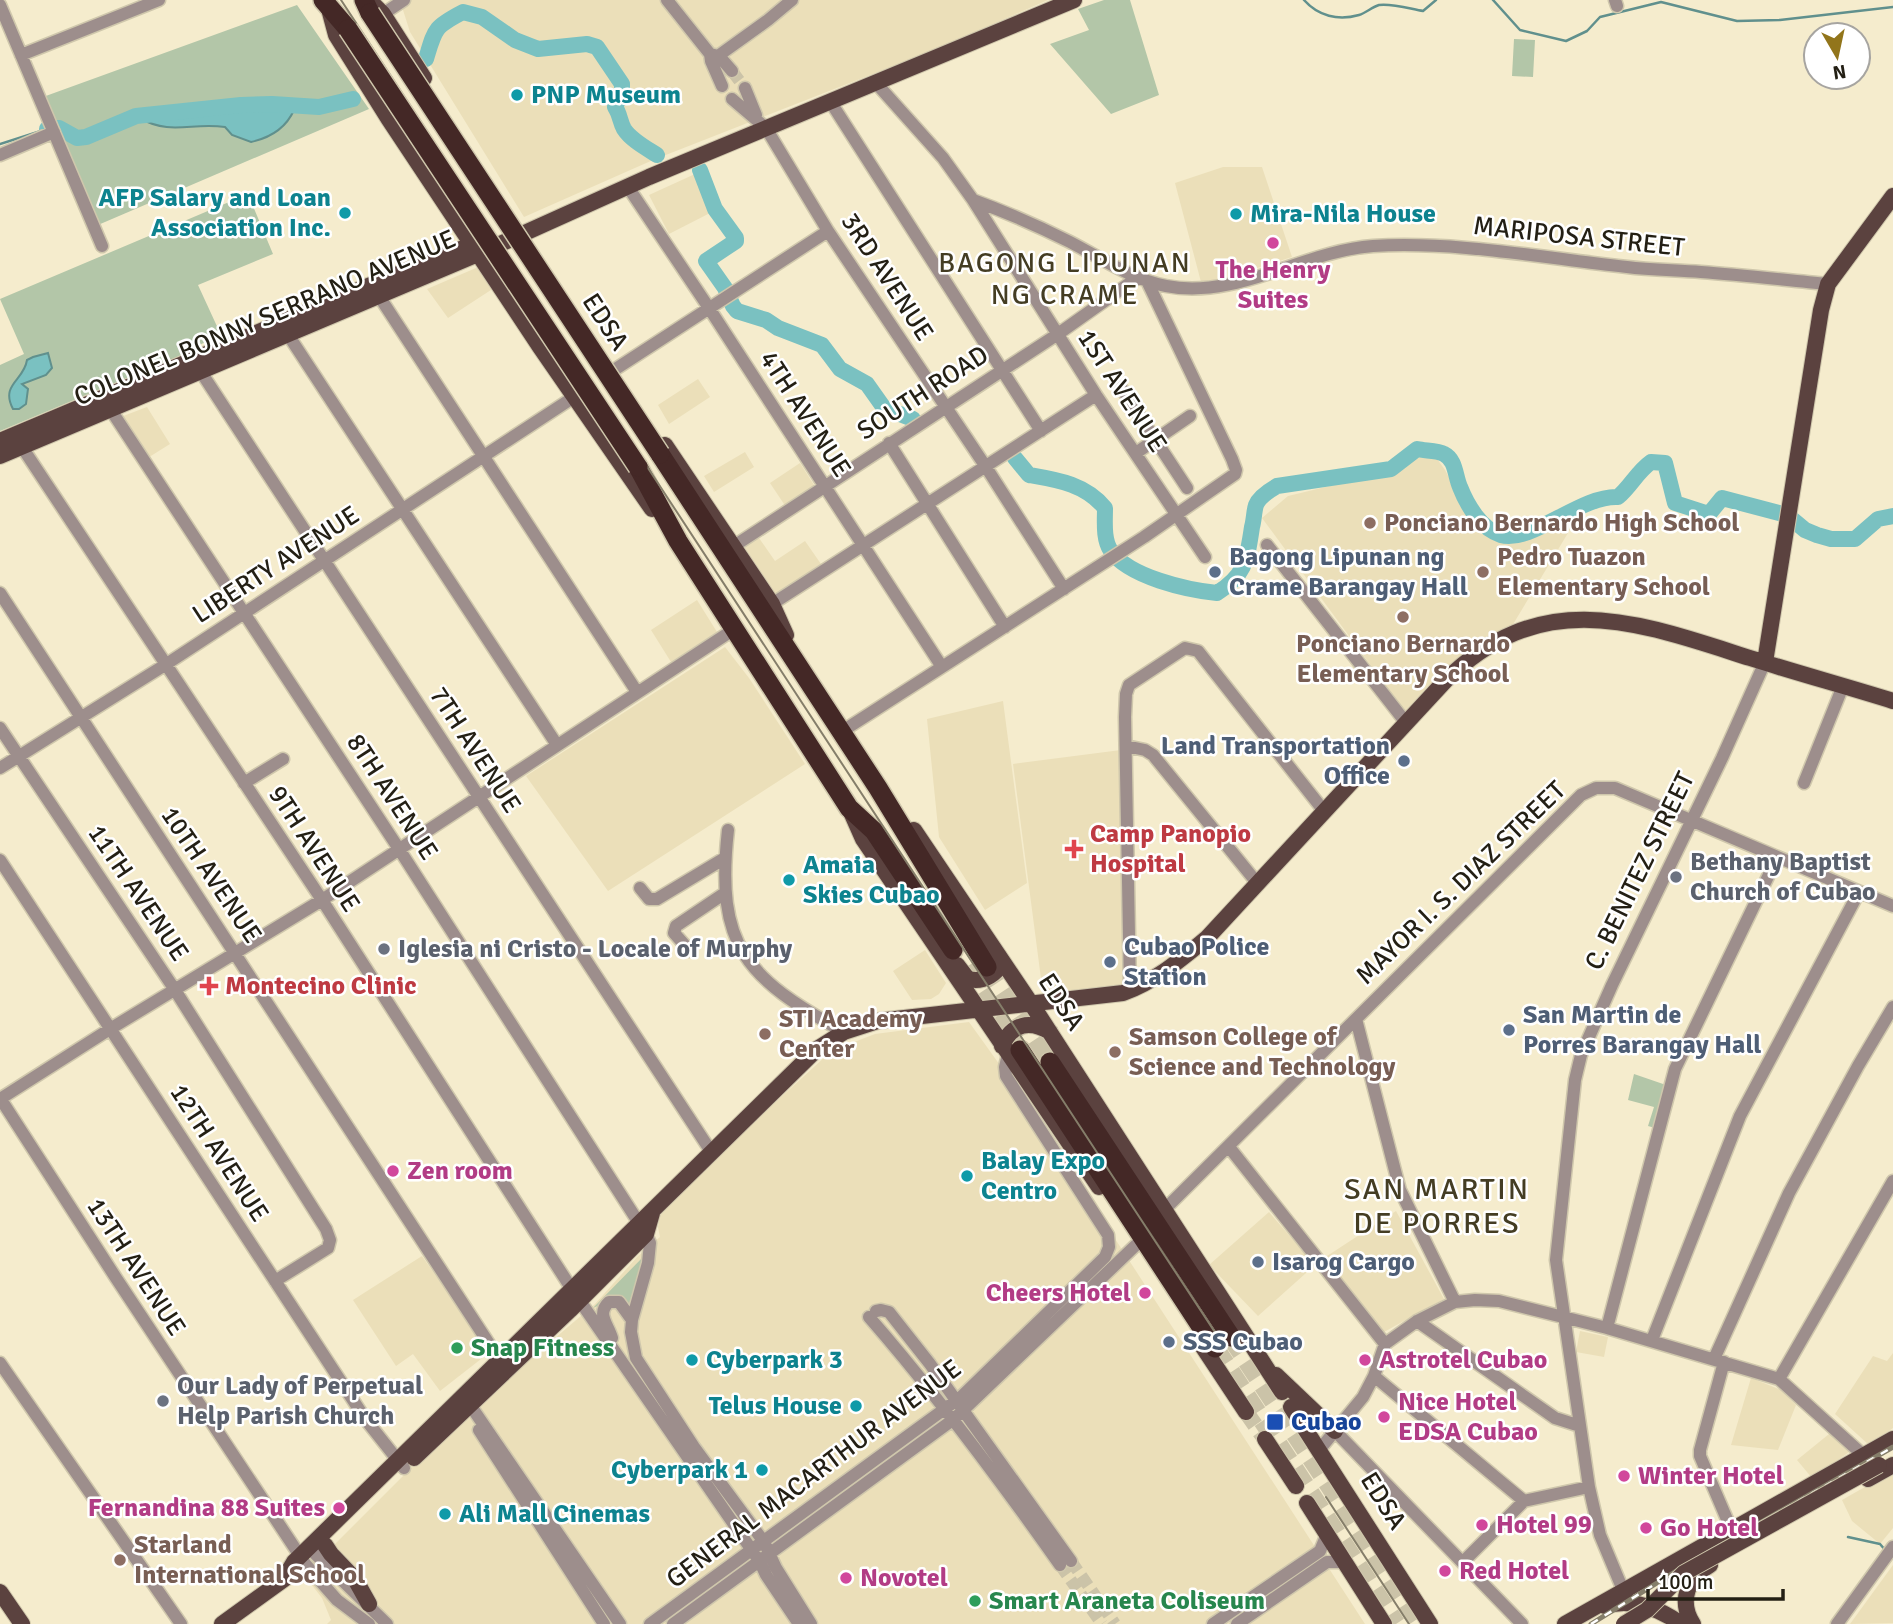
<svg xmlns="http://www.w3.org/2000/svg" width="1893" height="1624" font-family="Signika,sans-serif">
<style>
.built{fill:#ebdfb9}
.green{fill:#b3c6a8}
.water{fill:#7ac1c1;stroke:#60908d;stroke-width:2}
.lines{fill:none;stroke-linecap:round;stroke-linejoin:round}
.stream{stroke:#60908d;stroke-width:2.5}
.river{stroke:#7ac1c1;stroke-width:16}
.minor-tunnel{stroke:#cbc3a8;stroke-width:12;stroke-dasharray:12 6;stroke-linecap:butt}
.major-tunnel{stroke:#cbc3a8;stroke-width:16;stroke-dasharray:16 8;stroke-linecap:butt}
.highway-tunnel{stroke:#cbc3a8;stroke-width:19;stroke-dasharray:19 10;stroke-linecap:butt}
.minor-casing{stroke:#cfc7ac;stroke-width:15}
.major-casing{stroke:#cfc7ac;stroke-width:18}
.highway-casing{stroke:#cfc7ac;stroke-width:22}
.minor{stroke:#9d8e8c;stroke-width:12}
.major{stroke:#5b423f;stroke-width:16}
.highway{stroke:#442826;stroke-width:19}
.tram{stroke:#857e6a;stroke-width:2}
.rail-casing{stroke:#857e6a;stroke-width:5}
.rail{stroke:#fff;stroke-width:2.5;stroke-dasharray:8;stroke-linecap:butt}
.major-bridge-casing{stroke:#cfc7ac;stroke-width:18;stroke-linecap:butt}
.highway-bridge-casing{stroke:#cfc7ac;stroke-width:22;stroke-linecap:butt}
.major-bridge{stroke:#5b423f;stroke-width:16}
.highway-bridge{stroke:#442826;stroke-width:19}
.culture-dot{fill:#0f9aa8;stroke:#fff;stroke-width:2.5}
.hotel-dot{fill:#d1479c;stroke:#fff;stroke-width:2.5}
.education-dot{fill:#8d6e63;stroke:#fff;stroke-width:2.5}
.service-dot{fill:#5c6f8a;stroke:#fff;stroke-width:2.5}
.health-dot{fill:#e0444e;stroke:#fff;stroke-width:2.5}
.worship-dot{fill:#6b7280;stroke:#fff;stroke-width:2.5}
.leisure-dot{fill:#2e9e5b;stroke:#fff;stroke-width:2.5}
.transit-dot{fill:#1a4fb4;stroke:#fff;stroke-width:2.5}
.labels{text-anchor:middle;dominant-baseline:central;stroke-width:5;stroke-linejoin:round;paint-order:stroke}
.culture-label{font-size:26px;font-weight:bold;fill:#0d838f;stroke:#fff;text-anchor:start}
.street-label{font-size:26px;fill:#231f14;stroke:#fff}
.hotel-label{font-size:26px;font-weight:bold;fill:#b23c85;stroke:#fff;text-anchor:start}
.education-label{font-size:26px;font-weight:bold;fill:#785e54;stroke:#fff;text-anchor:start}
.service-label{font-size:26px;font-weight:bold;fill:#4e5e75;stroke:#fff;text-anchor:start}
.health-label{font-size:26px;font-weight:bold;fill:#be3a42;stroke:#fff;text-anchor:start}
.worship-label{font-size:26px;font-weight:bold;fill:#5b616d;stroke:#fff;text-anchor:start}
.leisure-label{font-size:26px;font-weight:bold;fill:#27864d;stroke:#fff;text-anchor:start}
.transit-label{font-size:26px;font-weight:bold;fill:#164399;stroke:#fff;text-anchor:start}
.neighbourhood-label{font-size:28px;letter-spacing:2px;fill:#443d23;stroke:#fff}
.quarter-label{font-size:30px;letter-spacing:2px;fill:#443d23;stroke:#fff}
</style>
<rect width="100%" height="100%" fill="#f5eccd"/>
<path class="built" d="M397 0H1048L929 52 653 160 524 217 410 32 403 10Z
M1223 167H1262L1292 257 1225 278 1201 282 1175 183Z
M695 174 712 212 669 234 649 195Z
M476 268H479L494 288 448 318 427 289Z
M698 379 710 397 669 424 658 405Z
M147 407 170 444 146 459 118 418Z
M745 452 754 467 714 492 704 476Z
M1423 453 1435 456 1445 470 1477 529 1501 538 1531 535 1558 517 1571 528 1509 631 1481 640 1405 712 1262 518 1288 496 1384 473 1405 466 1408 460Z
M800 463 816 488 786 507 770 483Z
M759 538 775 561 805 541 821 564 775 595 743 548Z
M697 600 717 632 671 662 651 630Z
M725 647 749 678 805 764 608 891 526 776Z
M1003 701 1027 883 985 910 939 837 927 719Z
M1121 750 1128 987 1043 994 1013 764Z
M925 950 946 983 939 994 931 999 912 1000 893 971Z
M969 1022 1025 1100 1365 1624H327L331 1620 322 1598 304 1575 460 1419 595 1304 638 1256 660 1237 658 1227 660 1216 666 1207 745 1130 827 1055 844 1046 875 1034Z
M1396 1211 1444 1299 1384 1332 1324 1258Z
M1269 1212 1315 1265 1258 1316 1209 1265Z
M422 1256 490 1352 440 1391 413 1354 396 1366 353 1300Z
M1580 1331 1608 1337 1604 1357 1576 1352Z
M1893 1353V1428L1869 1445 1835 1414 1873 1356 1887 1361Z
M1751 1378 1781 1390 1796 1405 1778 1450 1731 1445Z
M1834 1430 1852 1450 1812 1478 1797 1460Z
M1893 1471V1528L1880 1544 1852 1521 1842 1500Z
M1893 1565V1623L1850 1624Z"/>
<path class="green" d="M1104 0H1130L1159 95 1111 114 1050 44 1089 30 1078 9Z
M297 5 369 109 98 225 43 97Z
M1514 39 1535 40 1533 77 1512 76Z
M248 194 273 254 198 285 221 335 184 352V354L0 431V365L24 354 0 299Z
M1634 1074 1666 1085 1655 1128 1648 1126 1654 1107 1628 1100Z
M645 1255 631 1312 615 1298 593 1308Z"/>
<path class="water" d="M276 106 291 107 294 110C286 128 269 138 251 142L232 135 225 127C191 122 172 136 139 118L243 107Z
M48 353 52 368 46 375 22 384 28 389 26 404 19 409H13C0 384 24 381 27 360L33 357Z"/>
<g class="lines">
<path class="stream" d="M1304 0C1318 16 1338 21 1359 15 1366 13 1372 7 1379 5 1391 3 1411 9 1423 11L1436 0
M1493 0 1520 30 1566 41 1587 31 1600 17 1661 2 1737 21 1780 20 1893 7
M0 144 47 129
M1848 1537 1880 1544 1886 1551"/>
<path class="river" d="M426 59C435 29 434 27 463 12L482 17 515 40 538 49 587 44 597 47 622 84V92L615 107C620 114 620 122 624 129 631 140 646 148 657 155
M47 129 59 128 77 138 86 137 136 116 241 105 272 104 319 107 353 99
M700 170 715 209 736 238V241L706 261 725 288 733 306 737 311 766 320 778 328 822 345 840 369 867 384 884 408 913 419
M1015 458 1029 475C1058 480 1085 484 1105 508 1105 521 1103 540 1111 551 1129 577 1187 590 1217 593 1246 575 1247 559 1252 527 1254 520 1254 511 1256 505 1259 497 1270 490 1277 486L1391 469 1417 449C1425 451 1437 450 1444 454 1456 460 1455 476 1460 487 1467 505 1481 529 1501 535 1531 544 1581 495 1618 497 1631 486 1637 472 1651 462L1665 463 1675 503 1709 514 1722 498 1787 515 1805 530 1817 535 1831 539H1855L1878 519 1893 516"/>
<path class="minor-tunnel" d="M732 71 745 88
M1071 1561 1115 1624
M1060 1565 1102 1624"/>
<path class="major-tunnel" d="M1246 1412 1265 1439"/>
<path class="highway-tunnel" d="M987 967 1050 1062
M965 968 1018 1048
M1231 1337 1421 1624
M1215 1348 1396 1624"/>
<g class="minor-casing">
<path id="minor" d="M667 0 710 54 719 56 732 71
M1615 0 1617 6
M0 5 102 246
M383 14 404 0
M710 54 711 61 722 86
M21 55 159 0
M711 61 768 20 792 0
M876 83 943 158 973 200 1096 395 1205 557
M745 88 756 115
M732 99 766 128 828 231 986 467 1064 589
M830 101 1041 431
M0 155 54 132
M628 187 709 308 942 667
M973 200C1006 212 1038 226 1070 242 1101 258 1131 279 1166 286 1237 300 1303 251 1373 246 1457 241 1543 258 1627 267 1651 270 1676 270 1701 272 1743 275 1785 280 1828 284
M379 296 637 692
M283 327 557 745
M614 370 828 231
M201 372 712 1153
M1120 386 1187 488
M107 404 399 849 646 1234 650 1243 648 1263 632 1320 631 1332 636 1358 694 1447 764 1542 776 1568 811 1624
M18 441 322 900 573 1291 760 1562 766 1575 799 1624
M889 443 1005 627
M1136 453 1190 416
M1267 545 1407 724
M734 546 1058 334 1137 278
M0 593 499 1359
M772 604 1096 395
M0 728 175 990 326 1229 330 1240 328 1248 275 1281
M841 732 1144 537 1235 474 1236 470 1232 459 1147 281
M1126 746 1145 750 1153 755 1258 884
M0 768 165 665 574 397
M244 783 283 759
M1804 783 1843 686
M728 830C715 946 746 978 844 1032
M0 860 366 1420 404 1468
M640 888 649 899H657L725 858
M690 951 674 933 676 926 725 893
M1130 990 1125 717 1126 694 1129 685 1185 648 1198 651 1324 811
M1356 1019 1400 1190 1455 1302
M0 1098 116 1278 306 1565 337 1600 369 1624
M0 1099 110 1029 322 900 736 628
M1229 1147 1385 1344
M1163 1211 1581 795 1596 788H1615L1893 906
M876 1311 881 1310 889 1312 930 1364 1071 1561
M869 1317C938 1396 1000 1480 1060 1565
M1417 1321 1555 1418 1580 1426
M1607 1328 1675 1069 1777 858
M612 1338C608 1324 596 1314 609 1302H619L632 1320
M1652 1340 1740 1116 1859 892
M1714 1359 1789 1193 1858 1066 1893 1007
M1724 1362 1700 1450V1456L1732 1531
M0 1363 181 1624
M1374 1376 1524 1501
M1779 1379 1893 1181
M466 1399 620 1624
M479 1430 604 1624
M1335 1431 1522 1624
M1320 1449 1363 1397 1374 1376 1385 1344 1417 1321 1455 1302 1475 1300 1499 1301 1607 1328 1779 1379 1863 1455
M309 1548 387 1624
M1463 1562 1524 1501 1589 1487
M1623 1590 1600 1535 1589 1487 1556 1260 1575 1080 1581 1055 1612 985 1722 758 1765 662
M650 1624 961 1397 1105 1257 1109 1247 1108 1235 1006 1076 1005 1067 1008 1054
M673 1624 954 1419 1136 1245
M1213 1624 1320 1551 1327 1534
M1237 1624 1327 1562H1345
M1837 1624 1893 1547"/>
</g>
<g class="major-casing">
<path id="major" d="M369 0 383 14 424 78
M329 9 336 35 388 118 540 347 652 509
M0 441 363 288 481 241
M665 445 772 604 786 635
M0 456 478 254 649 177 1074 0
M1765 662 1821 310 1828 284 1893 196
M851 812 863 839 1099 1187
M914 830 1038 1014 1282 1392
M957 965 967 978C977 983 989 978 996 971L999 956
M1002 1046C1012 1023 1030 1020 1050 1032
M1197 1338 1246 1412
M1276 1375 1335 1431
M1291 1407 1430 1624
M1265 1439 1296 1486
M414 1458 570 1310 646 1234 652 1213
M1868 1479 1893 1465
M1307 1503 1384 1624
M325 1545 331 1554 355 1579 369 1604
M285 1577 294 1562 817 1049 844 1032 878 1021 1123 993C1156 981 1180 960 1207 938L1446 680C1543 585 1637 622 1750 658 1797 673 1845 686 1893 701
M0 1592 22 1624
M1605 1606C1631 1597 1660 1609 1681 1624
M222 1624 294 1572
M1565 1624 1893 1439
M1693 1624C1678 1601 1688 1577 1710 1565"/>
</g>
<g class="highway-casing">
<path id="highway" d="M323 0 348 29
M364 0 370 13
M660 454 878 788 987 967
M638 467 678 541 849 808 874 831 953 950
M1020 1050 1215 1348
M1050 1062 1231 1337"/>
</g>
<use href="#minor" class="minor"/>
<use href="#major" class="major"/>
<use href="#highway" class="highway"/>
<path class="tram" d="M341 0 1222 1343
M1326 1497 1409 1624"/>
<g class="rail-casing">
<path id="rail" d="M1591 1624 1681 1568 1893 1447"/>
</g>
<use href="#rail" class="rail"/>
<g class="major-bridge-casing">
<path id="major-bridge" d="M1624 1624 1647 1610 1684 1573 1879 1465"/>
</g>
<g class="highway-bridge-casing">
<path id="highway-bridge" d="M370 13 660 454
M348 29 638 467"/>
</g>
<use href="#major-bridge" class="major-bridge"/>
<use href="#highway-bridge" class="highway-bridge"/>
</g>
<g class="culture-dot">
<circle cx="517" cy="95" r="7"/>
<circle cx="345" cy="213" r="7"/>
<circle cx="1236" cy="214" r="7"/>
<circle cx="789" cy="880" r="7"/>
<circle cx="967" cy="1176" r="7"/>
<circle cx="692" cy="1360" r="7"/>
<circle cx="856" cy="1406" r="7"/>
<circle cx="762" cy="1470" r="7"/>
<circle cx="445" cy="1514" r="7"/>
</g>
<g class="hotel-dot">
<circle cx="1273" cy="243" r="7"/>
<circle cx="393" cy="1171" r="7"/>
<circle cx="1145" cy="1293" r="7"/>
<circle cx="1365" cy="1360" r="7"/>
<circle cx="1384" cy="1417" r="7"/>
<circle cx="1624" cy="1476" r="7"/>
<circle cx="339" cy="1508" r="7"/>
<circle cx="1482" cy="1525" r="7"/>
<circle cx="1646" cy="1528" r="7"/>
<circle cx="1445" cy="1571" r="7"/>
<circle cx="846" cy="1578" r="7"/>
</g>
<g class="education-dot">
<circle cx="1370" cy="523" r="7"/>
<circle cx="1483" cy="572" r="7"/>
<circle cx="1403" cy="617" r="7"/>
<circle cx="765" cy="1034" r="7"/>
<circle cx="1115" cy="1052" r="7"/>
<circle cx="120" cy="1560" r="7"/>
</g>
<g class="service-dot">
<circle cx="1215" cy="572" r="7"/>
<circle cx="1404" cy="761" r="7"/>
<circle cx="1110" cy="962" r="7"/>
<circle cx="1509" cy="1030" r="7"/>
<circle cx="1258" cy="1262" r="7"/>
<circle cx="1169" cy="1342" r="7"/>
</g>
<g class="health-dot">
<path d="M1070.5 838.5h7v7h7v7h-7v7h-7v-7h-7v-7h7z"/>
<path d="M205.5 975.5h7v7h7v7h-7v7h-7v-7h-7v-7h7z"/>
</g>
<g class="worship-dot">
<circle cx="1676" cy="877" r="7"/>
<circle cx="384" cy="949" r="7"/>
<circle cx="163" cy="1401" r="7"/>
</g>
<g class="leisure-dot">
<circle cx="457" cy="1348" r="7"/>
<circle cx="975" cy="1601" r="7"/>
</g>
<rect class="transit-dot" x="1266" y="1413" width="18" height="18" rx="3.5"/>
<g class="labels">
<g class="culture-label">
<text x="531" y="95">PNP Museum</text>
<text x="331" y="198" text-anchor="end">AFP Salary and Loan<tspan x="331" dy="30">Association Inc.</tspan></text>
<text x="1250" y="214">Mira-Nila House</text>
<text x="803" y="865">Amaia<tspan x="803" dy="30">Skies Cubao</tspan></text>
<text x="981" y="1161">Balay Expo<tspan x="981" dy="30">Centro</tspan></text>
<text x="706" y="1360">Cyberpark 3</text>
<text x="842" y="1406" text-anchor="end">Telus House</text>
<text x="748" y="1470" text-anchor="end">Cyberpark 1</text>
<text x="459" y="1514">Ali Mall Cinemas</text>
</g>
<g class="street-label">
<text transform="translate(1579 237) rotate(6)">MARIPOSA STREET</text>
<text transform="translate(887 277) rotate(57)">3RD AVENUE</text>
<text transform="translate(265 318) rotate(-23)">COLONEL BONNY SERRANO AVENUE</text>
<text transform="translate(605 322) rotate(57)">EDSA</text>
<text transform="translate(1122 391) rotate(57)">1ST AVENUE</text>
<text transform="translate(923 393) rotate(-33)">SOUTH ROAD</text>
<text transform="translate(805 414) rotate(57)">4TH AVENUE</text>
<text transform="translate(276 565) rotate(-33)">LIBERTY AVENUE</text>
<text transform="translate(475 750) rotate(57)">7TH AVENUE</text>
<text transform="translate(392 797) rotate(57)">8TH AVENUE</text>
<text transform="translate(314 849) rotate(57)">9TH AVENUE</text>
<text transform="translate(1640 871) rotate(-64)">C. BENITEZ STREET</text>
<text transform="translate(211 875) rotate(56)">10TH AVENUE</text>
<text transform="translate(1461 883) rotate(-44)">MAYOR I. S. DIAZ STREET</text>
<text transform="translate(138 893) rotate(56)">11TH AVENUE</text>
<text transform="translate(1061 1002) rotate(57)">EDSA</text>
<text transform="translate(219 1153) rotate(57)">12TH AVENUE</text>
<text transform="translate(136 1267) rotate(57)">13TH AVENUE</text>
<text transform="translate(814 1474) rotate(-37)">GENERAL MACARTHUR AVENUE</text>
<text transform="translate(1383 1501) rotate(58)">EDSA</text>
</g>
<g class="hotel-label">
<text x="1273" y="270" text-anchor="middle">The Henry<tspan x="1273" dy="30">Suites</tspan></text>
<text x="407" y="1171">Zen room</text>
<text x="1131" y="1293" text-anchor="end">Cheers Hotel</text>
<text x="1379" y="1360">Astrotel Cubao</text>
<text x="1398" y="1402">Nice Hotel<tspan x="1398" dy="30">EDSA Cubao</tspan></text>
<text x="1638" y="1476">Winter Hotel</text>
<text x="325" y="1508" text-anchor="end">Fernandina 88 Suites</text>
<text x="1496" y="1525">Hotel 99</text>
<text x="1660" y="1528">Go Hotel</text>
<text x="1459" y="1571">Red Hotel</text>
<text x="860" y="1578">Novotel</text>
</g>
<g class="education-label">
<text x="1384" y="523">Ponciano Bernardo High School</text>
<text x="1497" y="557">Pedro Tuazon<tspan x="1497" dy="30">Elementary School</tspan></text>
<text x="1403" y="644" text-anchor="middle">Ponciano Bernardo<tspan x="1403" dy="30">Elementary School</tspan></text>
<text x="779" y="1019">STI Academy<tspan x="779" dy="30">Center</tspan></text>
<text x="1129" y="1037">Samson College of<tspan x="1129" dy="30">Science and Technology</tspan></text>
<text x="134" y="1545">Starland<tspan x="134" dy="30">International School</tspan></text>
</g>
<g class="service-label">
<text x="1229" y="557">Bagong Lipunan ng<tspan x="1229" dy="30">Crame Barangay Hall</tspan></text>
<text x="1390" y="746" text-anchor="end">Land Transportation<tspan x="1390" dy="30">Office</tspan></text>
<text x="1124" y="947">Cubao Police<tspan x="1124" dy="30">Station</tspan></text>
<text x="1523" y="1015">San Martin de<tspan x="1523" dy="30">Porres Barangay Hall</tspan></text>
<text x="1272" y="1262">Isarog Cargo</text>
<text x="1183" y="1342">SSS Cubao</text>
</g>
<g class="health-label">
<text x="1090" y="834">Camp Panopio<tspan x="1090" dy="30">Hospital</tspan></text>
<text x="225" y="986">Montecino Clinic</text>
</g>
<g class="worship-label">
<text x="1690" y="862">Bethany Baptist<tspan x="1690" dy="30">Church of Cubao</tspan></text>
<text x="398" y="949">Iglesia ni Cristo - Locale of Murphy</text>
<text x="177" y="1386">Our Lady of Perpetual<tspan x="177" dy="30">Help Parish Church</tspan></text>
</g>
<g class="leisure-label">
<text x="471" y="1348">Snap Fitness</text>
<text x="989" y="1601">Smart Araneta Coliseum</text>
</g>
<g class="transit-label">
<text x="1291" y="1422">Cubao</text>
</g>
<g class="neighbourhood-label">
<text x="1065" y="263">BAGONG LIPUNAN<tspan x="1065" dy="32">NG CRAME</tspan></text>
</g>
<g class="quarter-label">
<text x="1437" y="1189">SAN MARTIN<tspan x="1437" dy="34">DE PORRES</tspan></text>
</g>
</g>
<g transform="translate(1837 56) rotate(171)"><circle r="33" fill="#ffffff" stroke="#a7a5a1" stroke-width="2"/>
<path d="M0-5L12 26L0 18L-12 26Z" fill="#92751b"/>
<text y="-10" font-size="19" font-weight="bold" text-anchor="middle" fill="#231f14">N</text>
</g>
<path d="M1648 1589v10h135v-10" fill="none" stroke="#231f14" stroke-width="3.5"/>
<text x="1658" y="1589" font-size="21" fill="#231f14" stroke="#ffffff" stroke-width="5" paint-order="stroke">100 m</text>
</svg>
